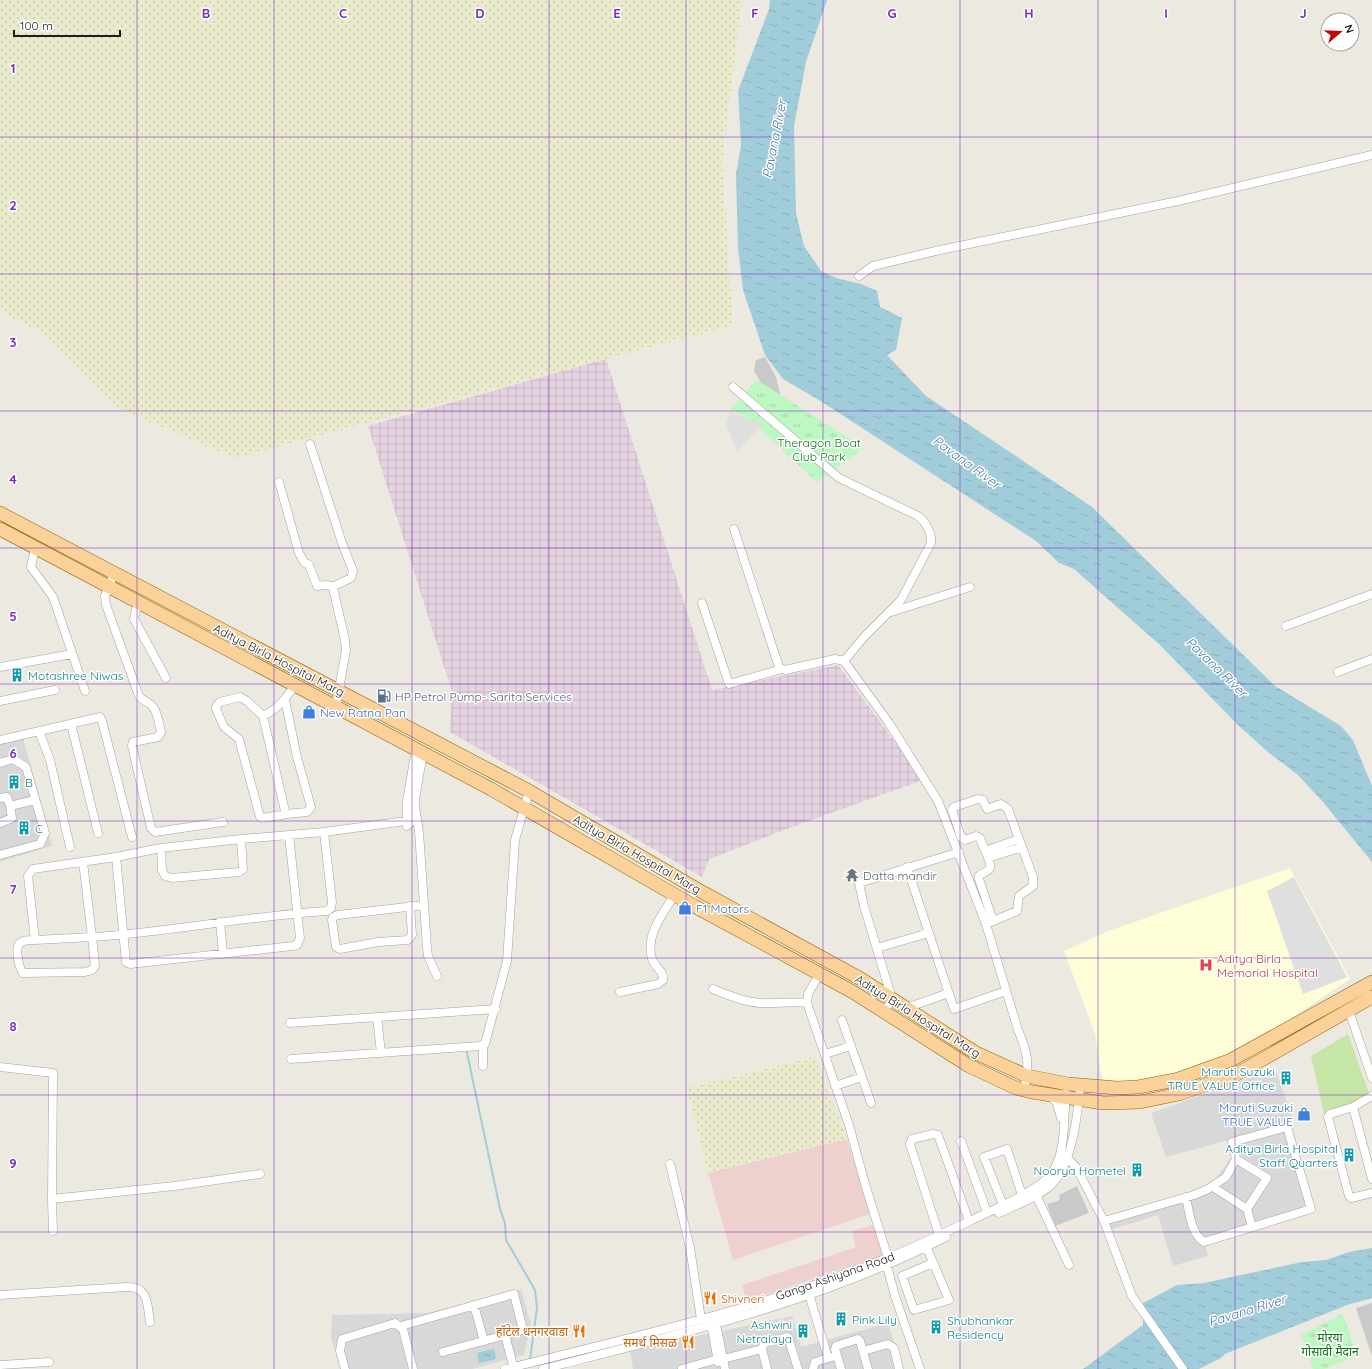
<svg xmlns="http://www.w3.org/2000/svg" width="1372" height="1369" font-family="Quicksand,'Noto Sans Devanagari',sans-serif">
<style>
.residential{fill:#d9d8d8}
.commercial{fill:#eed1cf}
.industrial{fill:url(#industrial-grid)}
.education{fill:#fdfed8}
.religious{fill:#c9c9c9}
.farmland{fill:url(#farmland-dots)}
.grass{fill:#c5e6a7}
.park{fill:url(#park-tufts)}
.parking{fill:#dfdfdf}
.water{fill:url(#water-ripples)}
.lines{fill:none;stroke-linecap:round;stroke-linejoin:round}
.stream{stroke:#a1ccda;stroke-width:2}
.street-casing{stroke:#a2a2a2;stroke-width:9}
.primary-casing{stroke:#8e6304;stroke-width:14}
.street{stroke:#fff;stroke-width:8}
.primary{stroke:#f9d199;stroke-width:13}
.grid{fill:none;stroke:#7b2cbf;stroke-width:1;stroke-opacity:0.55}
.labels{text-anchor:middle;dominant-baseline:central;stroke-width:3;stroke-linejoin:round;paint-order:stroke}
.park-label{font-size:12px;fill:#0e7418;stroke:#fff}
.street-label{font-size:12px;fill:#1b1b1b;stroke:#fff}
.culture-label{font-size:12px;fill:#0d838f;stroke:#fff;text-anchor:start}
.service-label{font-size:12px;fill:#4e5e75;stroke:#fff;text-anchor:start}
.shop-label{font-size:12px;fill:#366cbe;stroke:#fff;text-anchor:start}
.worship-label{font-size:12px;fill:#5b616d;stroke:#fff;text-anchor:start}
.health-label{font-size:12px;fill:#be3a42;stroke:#fff;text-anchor:start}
.food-label{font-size:12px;fill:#c56008;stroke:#fff;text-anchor:end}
.water-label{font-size:13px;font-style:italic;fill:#4b77a7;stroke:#fff}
.grid-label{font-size:13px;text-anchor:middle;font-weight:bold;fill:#7b2cbf;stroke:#fff;stroke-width:3;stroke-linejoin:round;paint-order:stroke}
</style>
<defs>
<pattern id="industrial-grid" width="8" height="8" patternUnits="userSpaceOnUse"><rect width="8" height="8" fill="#e6d3e2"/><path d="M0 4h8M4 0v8" fill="none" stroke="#c5b5c1"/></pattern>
<pattern id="farmland-dots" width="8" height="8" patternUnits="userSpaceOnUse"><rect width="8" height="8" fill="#e9ebcc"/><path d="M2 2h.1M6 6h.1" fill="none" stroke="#c7c9af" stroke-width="1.8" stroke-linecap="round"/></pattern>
<pattern id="park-tufts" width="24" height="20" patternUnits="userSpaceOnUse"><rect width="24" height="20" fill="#bdf7c2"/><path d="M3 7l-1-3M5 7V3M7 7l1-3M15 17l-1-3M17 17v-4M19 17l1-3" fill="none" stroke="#a2d3a6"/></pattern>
<pattern id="water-ripples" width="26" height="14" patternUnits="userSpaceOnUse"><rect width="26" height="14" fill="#a1ccda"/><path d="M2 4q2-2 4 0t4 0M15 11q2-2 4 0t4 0" fill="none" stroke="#8aafba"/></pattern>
</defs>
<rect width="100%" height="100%" fill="#ece9e1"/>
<path class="residential" d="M23 737 52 846 0 862V744Z
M1275 1069 1294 1122 1290 1123 1314 1210 1204 1242 1208 1256 1173 1266 1158 1215 1110 1230 1106 1220 1211 1186 1233 1155 1229 1140 1166 1157 1151 1113Z
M521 1289 531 1324 524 1355 472 1369H341L331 1338 332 1315 427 1313Z
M792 1316 801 1347 888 1323 902 1369H633L630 1350Z"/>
<path class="commercial" d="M847 1139 870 1214 733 1260 708 1173Z
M875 1224 885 1255 747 1301 742 1285 856 1247 852 1231Z"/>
<path class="industrial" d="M606 359 712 690 838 665 923 780 800 824 709 859 702 877 450 732 452 692 368 426Z"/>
<path class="education" d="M1290 868 1350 979 1290 1019 1238 1050 1202 1065 1148 1081 1123 1082 1102 1079 1095 1034 1064 951 1111 930Z"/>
<path class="religious" d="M765 357 776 377 782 402 770 399 754 371 756 360Z
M1077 1186 1089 1213 1055 1226 1047 1204 1058 1201 1060 1198 1059 1195Z
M1372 1303V1356L1356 1308Z"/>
<path class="farmland" d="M0 0H742L722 161 733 325 235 458 117 408 40 332 0 311Z
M815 1057 847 1139 708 1173 687 1088Z"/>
<path class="grass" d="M1348 1034 1371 1099 1325 1118 1311 1056Z"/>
<path class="park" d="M757 380 864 448 817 482 748 418 730 409Z
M1343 1314 1357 1356 1325 1369H1313L1301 1335Z"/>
<path class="parking" d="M730 412 763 424 737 451 726 424Z
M1294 877 1347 977 1303 994 1267 891Z"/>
<path class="water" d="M770 0H827L806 62 794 126 796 213 804 246 821 271 836 278 861 284 877 291 880 307 902 318 896 350 887 355 926 396 1092 507 1275 686 1341 726 1353 740 1372 786V862L1323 802 1298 775 1268 752 1238 725 1160 645 1074 569 1059 563 1036 541 819 400 783 379 765 355 743 290 738 248 736 174 741 145 738 91 769 9Z
M1372 1248V1298L1347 1305 1225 1354 1221 1358 1199 1369H1083L1143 1325V1303L1177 1285 1204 1283 1302 1262 1326 1260 1349 1252Z
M494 1349 496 1359 479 1363 477 1353Z"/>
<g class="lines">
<path class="stream" d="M466 1048 500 1209 505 1223 506 1240 535 1290 537 1308 530 1359"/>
<g class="street-casing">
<path id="street" d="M859 276 873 266 940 250 1178 201 1372 155
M733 387 839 478 918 516C926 522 932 533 931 543L901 600 864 637 844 661 889 723 938 801 986 924 1018 1030C1028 1053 1030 1065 1024 1090
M310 444 342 543 353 571 351 578 334 586 333 588 345 640 346 650 336 706
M279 482 299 553 304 562 309 565 317 586 325 585 334 586
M734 529 779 667 785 670 835 659 844 661
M35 548 31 567 53 597 85 691
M114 574 105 596 106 605 139 696C143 701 145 700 150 704 157 708 159 724 161 732L158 737 133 742 132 746 151 828 155 832 223 822
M138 602 134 619 166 678
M702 603 729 684 782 669
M891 612 970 587
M1286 626 1372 594
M0 667 72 654
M1338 672 1372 659
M0 701 55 690
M263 716C278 709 286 698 295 685
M71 724 98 833
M39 731 50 760 70 847
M0 740 100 717 102 721 132 837
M416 749 407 801V826L414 819 415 799 423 753
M0 763 13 759 26 767 45 833 40 844 0 855
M0 798 7 797 10 806
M415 806 419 832 427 948 428 956 437 976
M282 815 262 818 260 817 239 739 224 727 216 709 217 705 220 702 240 697 247 701 263 716 285 811 286 814 307 812 311 807 297 757 285 700
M0 823 12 818 10 806 35 800
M161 848 162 870 165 876 172 878 239 872 243 869 241 839
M987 855 988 858 1022 847
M116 857 126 962 130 964 293 946 297 945 300 938 289 835
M988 858C994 873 987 869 979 876V879L993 921
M83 862 92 937C170 932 248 916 327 911L331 908 332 902 324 832 406 821
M907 867 954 1009 1006 991
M410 906 412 935 408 940 378 942 340 949 336 947 332 920 333 917 338 915 424 905
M220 922 223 954
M986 924 1017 911 1019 896 1033 886V877L1008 809 1001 804 987 809 983 800 978 799 954 807 952 810 961 837 965 840 976 836 980 838 985 851 1019 839
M35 940C30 940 23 939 19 944 15 950 19 968 23 973L85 972 92 970 95 966 92 937 35 940 28 876 33 869 116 857 161 848 241 839 324 832
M877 948 929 933
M820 973 808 994 807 1003 849 1125 865 1184 888 1258 887 1266 895 1296 920 1369
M713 989C727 995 744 1002 760 1003 776 1004 791 1001 807 1003
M620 992 658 984 663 980C664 970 654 967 652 959 645 934 663 914 675 894
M906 1008 949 993
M1349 1011 1372 1078
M884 1012 892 999 864 906 859 883 959 852
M377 1017 381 1053
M290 1023 496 1009
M825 1054 851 1046 842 1020
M291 1059 480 1046 485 1044 507 961 515 840 529 791
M483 1066V1046
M0 1067 53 1073 52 1199 174 1186 260 1174
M862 1077 871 1103
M835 1086 862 1077 851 1046
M1050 1096 1057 1103 1061 1118
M1372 1096 1353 1107 1372 1179
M1353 1107 1330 1114 1328 1117 1349 1196 1351 1198 1372 1193
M961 1141 987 1212
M1064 1155 1076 1167 1104 1221 1132 1296 1183 1369
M1236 1159 1267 1178 1247 1209 1252 1227
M670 1164 690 1248 701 1319
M1213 1187 1247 1209
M1036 1195 1069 1265
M52 1199 53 1231
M1003 1205 984 1157 1007 1149 1022 1195
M999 1213C1016 1205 1036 1198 1050 1186 1072 1167 1078 1113 1080 1084
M1104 1221 1194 1195 1208 1189 1226 1177 1236 1159 1232 1142 1287 1127 1311 1209 1204 1242C1191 1234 1189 1211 1186 1197
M939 1235 910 1144 912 1139 933 1134 938 1135 969 1221
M927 1248 949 1300 914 1310 902 1276 933 1263
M809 1294 828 1358
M0 1295 126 1287C149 1286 147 1304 150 1322
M474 1305 484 1341
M715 1319 725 1369
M711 1323 718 1362
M401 1326 514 1294 523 1330 443 1352
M505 1335 514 1369
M762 1349 764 1343 788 1337 798 1369
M863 1351 888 1344 894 1348 899 1369
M723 1359 762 1349 767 1369
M0 1365 49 1362
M345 1369 340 1351 342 1339 395 1323 403 1329 413 1369
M505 1369C635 1337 766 1307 890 1257 918 1246 945 1232 972 1220 992 1210 1037 1192 1050 1175 1067 1155 1063 1119 1066 1094
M543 1369C680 1334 820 1302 946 1237
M682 1369 718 1359
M813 1369 815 1362 832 1357
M841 1369 835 1349 836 1346 858 1339 860 1341 868 1369"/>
</g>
<g class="primary-casing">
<path id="primary" d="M0 513 529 791 702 892 861 979 976 1053 1027 1076 1068 1084 1117 1088 1138 1087 1175 1080 1231 1060 1372 982
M0 529 491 789 694 906 853 992 969 1066 1016 1088 1032 1092 1103 1103 1140 1102 1179 1094 1237 1074 1372 997"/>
</g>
<use href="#street" class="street"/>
<use href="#primary" class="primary"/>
</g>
<path class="grid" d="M137 0V1369M274 0V1369M412 0V1369M549 0V1369M686 0V1369M823 0V1369M960 0V1369M1098 0V1369M1235 0V1369M0 137H1372M0 274H1372M0 411H1372M0 548H1372M0 684H1372M0 821H1372M0 958H1372M0 1095H1372M0 1232H1372"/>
<defs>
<g id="building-bare" transform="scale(1.08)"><path d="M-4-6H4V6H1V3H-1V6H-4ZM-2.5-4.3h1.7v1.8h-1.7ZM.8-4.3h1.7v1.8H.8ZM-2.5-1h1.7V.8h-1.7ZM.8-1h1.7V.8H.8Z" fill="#0f9aa8" stroke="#fff" stroke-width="2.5" paint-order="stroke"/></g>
<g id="fuel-bare" transform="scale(1.08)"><path d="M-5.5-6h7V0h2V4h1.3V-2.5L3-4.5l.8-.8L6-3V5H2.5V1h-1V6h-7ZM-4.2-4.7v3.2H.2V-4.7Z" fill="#5c6f8a" stroke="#fff" stroke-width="2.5" paint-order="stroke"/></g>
<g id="shop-bare" transform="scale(1.08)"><path d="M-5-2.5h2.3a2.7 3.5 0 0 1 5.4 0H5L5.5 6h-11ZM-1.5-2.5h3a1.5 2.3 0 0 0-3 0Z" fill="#3f7fe0" stroke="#fff" stroke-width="2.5" paint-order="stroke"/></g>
<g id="temple-bare" transform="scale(1.08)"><path d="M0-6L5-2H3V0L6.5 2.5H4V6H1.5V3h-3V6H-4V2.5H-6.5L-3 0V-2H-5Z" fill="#6b7280" stroke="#fff" stroke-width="2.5" paint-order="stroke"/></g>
<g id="hospital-bare" transform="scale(1.08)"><path d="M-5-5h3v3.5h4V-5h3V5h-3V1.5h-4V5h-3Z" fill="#e0444e" stroke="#fff" stroke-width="2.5" paint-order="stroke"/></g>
<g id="restaurant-bare" transform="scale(1.08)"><path d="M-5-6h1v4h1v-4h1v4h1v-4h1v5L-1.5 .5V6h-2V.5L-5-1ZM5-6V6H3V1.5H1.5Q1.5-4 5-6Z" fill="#e8710a" stroke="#fff" stroke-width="2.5" paint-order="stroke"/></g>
</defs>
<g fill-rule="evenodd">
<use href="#building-bare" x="17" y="675"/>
<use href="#fuel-bare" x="384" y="696"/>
<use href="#shop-bare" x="309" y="712"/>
<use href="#building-bare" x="14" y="782"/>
<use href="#building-bare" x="24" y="828"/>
<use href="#temple-bare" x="852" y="875"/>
<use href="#shop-bare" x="685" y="908"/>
<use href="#hospital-bare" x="1206" y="965"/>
<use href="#building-bare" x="1286" y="1078"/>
<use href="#shop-bare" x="1304" y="1114"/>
<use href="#building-bare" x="1349" y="1155"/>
<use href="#building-bare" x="1137" y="1170"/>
<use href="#restaurant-bare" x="710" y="1298"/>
<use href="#building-bare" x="841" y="1319"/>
<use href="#building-bare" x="936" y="1327"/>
<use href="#restaurant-bare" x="579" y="1331"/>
<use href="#building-bare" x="803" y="1331"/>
<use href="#restaurant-bare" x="688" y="1342"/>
</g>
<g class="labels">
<g class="park-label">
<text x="819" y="442">Theragon Boat<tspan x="819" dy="14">Club Park</tspan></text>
<text x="1330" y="1337">मोरया<tspan x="1330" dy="14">गोसावी मैदान</tspan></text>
</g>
<g class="street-label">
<text transform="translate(279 660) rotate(27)">Aditya Birla Hospital Marg</text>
<text transform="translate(637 854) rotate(30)">Aditya Birla Hospital Marg</text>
<text transform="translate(918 1016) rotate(32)">Aditya Birla Hospital Marg</text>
<text transform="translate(835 1276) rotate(-19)">Ganga Ashiyana Road</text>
</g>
<g class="culture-label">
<text x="28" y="675">Motashree Niwas</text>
<text x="25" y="782">B</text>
<text x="35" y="828">C</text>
<text x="1275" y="1071" text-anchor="end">Maruti Suzuki<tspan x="1275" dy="14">TRUE VALUE Office</tspan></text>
<text x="1338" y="1148" text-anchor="end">Aditya Birla Hospital<tspan x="1338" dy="14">Staff Quarters</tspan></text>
<text x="1126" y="1170" text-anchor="end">Noorya Hometel</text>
<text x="852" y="1319">Pink Lily</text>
<text x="947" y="1320">Shubhankar<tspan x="947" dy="14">Residency</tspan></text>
<text x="792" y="1324" text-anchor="end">Ashwini<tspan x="792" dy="14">Netralaya</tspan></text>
</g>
<g class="service-label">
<text x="395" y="696">HP Petrol Pump- Sarita Services</text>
</g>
<g class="shop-label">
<text x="320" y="712">New Ratna Pan</text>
<text x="696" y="908">F1 Motors</text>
<text x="1293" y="1107" text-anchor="end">Maruti Suzuki<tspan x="1293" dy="14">TRUE VALUE</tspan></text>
</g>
<g class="worship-label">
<text x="863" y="875">Datta mandir</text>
</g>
<g class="health-label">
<text x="1217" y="958">Aditya Birla<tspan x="1217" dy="14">Memorial Hospital</tspan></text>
</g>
<g class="food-label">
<text x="721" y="1298" text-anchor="start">Shivneri</text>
<text x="568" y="1331">हॉटेल धनगरवाडा</text>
<text x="677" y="1342">समर्थ मिसळ</text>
</g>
<g class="water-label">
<text transform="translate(774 139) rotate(-79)">Pavana River</text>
<text transform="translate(967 462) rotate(36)">Pavana River</text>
<text transform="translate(1217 667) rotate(44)">Pavana River</text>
<text transform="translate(1247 1310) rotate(-17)">Pavana River</text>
</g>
</g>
<g class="grid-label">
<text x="206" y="18">B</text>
<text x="343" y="18">C</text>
<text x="480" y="18">D</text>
<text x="617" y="18">E</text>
<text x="755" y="18">F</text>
<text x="892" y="18">G</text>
<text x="1029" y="18">H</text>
<text x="1166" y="18">I</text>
<text x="1303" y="18">J</text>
<text x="13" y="73">1</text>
<text x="13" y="210">2</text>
<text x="13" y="347">3</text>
<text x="13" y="484">4</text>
<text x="13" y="621">5</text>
<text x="13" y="758">6</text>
<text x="13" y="894">7</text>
<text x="13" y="1031">8</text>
<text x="13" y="1168">9</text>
</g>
<g transform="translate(1340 32) rotate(71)"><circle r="19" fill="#ffffff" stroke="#a4a4a4"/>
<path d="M0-3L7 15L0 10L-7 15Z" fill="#c10805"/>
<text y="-6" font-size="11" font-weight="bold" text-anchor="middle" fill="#1b1b1b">N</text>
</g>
<path d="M14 30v6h106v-6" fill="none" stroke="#1b1b1b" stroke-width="2"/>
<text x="20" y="30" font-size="12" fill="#1b1b1b" stroke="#ffffff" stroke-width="3" paint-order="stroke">100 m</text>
</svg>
